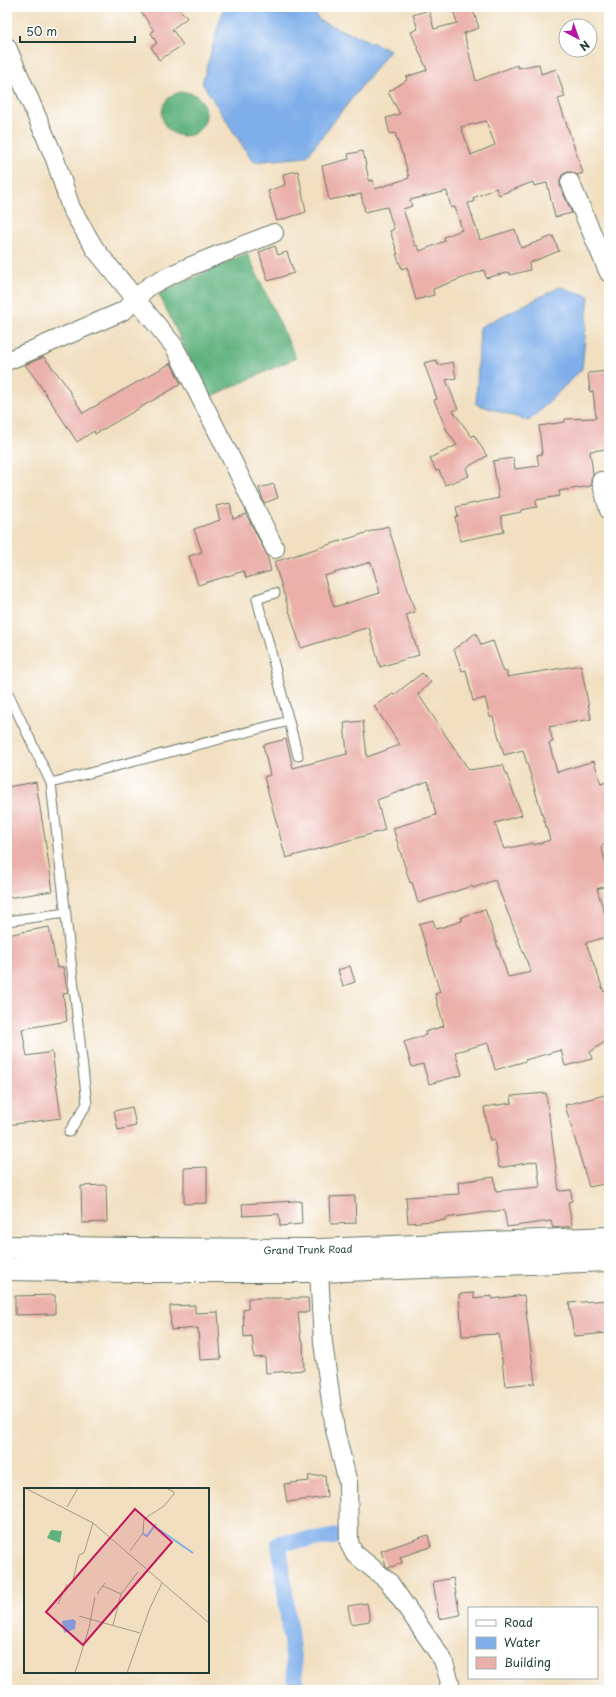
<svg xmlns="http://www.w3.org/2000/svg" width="616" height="1697" font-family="'Playpen Sans',sans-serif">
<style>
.forest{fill:#61b27f;stroke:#40785a}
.water{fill:#7fafea;stroke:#4f768f}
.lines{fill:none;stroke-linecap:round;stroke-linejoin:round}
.canal{stroke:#7fafea;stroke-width:16}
.building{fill:#ebb0aa;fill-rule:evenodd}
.service-casing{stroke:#687665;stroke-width:11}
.minor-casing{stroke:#687665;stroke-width:20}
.trunk-casing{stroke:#687665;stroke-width:24}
.service{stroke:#fff;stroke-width:9}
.minor{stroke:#fff;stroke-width:18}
.trunk{stroke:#fff;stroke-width:22}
.labels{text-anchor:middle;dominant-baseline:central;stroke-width:4;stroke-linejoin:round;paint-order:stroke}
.street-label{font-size:10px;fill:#1f3d34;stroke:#fff}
.inset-river{fill:none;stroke:#7fafea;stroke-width:2}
.inset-road{fill:none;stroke:#9d9e88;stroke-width:1}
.view{fill:#c2185b;fill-opacity:0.15;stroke:#c2185b;stroke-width:2}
.inset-edge{fill:none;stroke:#1f3d34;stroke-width:2}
</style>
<rect width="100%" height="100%" fill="#fff"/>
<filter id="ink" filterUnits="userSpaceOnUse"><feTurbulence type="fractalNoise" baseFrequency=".025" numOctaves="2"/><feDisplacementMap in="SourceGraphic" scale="8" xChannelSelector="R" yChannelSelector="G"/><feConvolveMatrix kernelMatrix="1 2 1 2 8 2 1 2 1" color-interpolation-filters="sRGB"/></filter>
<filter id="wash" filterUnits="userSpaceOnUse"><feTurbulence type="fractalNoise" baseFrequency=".012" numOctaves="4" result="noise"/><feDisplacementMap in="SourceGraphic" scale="16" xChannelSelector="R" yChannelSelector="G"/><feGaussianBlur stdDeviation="0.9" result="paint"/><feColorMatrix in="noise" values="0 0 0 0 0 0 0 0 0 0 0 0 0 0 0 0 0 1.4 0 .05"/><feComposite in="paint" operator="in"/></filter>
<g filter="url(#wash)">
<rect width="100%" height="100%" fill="#f1dfc0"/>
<path class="forest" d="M162 114a22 22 0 1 1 44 0a22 22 0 1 1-44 0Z
M247 253 296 358 208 398 159 294Z"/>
<path class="water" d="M224 7H311L320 21 390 50 306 157 253 162 202 83Z
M560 287 589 296 582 369 529 421 476 404 480 327Z"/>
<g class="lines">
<path class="canal" d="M297 1690 279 1543 340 1536"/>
</g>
<g id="blocks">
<path class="building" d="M138 7H178L187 18 172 29 183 45 159 60 151 47 157 43 151 33 154 31Z
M452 7H472L479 28 464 33 476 81 517 65 518 68 539 64 541 74 556 69 565 97 558 99 583 173 577 175 572 172H566L562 175 560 180V186L572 213 555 217 547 183 534 186 533 182 499 195 496 188 473 198 474 202 468 203 480 240 515 229 521 248 553 236 559 251 529 263 530 270 510 275 509 272 486 278 484 270 433 289 434 295 416 300 407 267 402 269 396 254H398L390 231 394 229 387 207 365 212 361 194 329 200 322 166 349 159 348 154 363 151 369 181 373 180 375 189 409 178 403 154H402L395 133 390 134 386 118 400 114 388 92 407 80 406 77 427 70 411 32 418 29 413 15 429 10 434 29 457 23ZM486 121 495 145 471 155 461 127ZM447 191 451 208 455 207 462 230 444 237 445 241 420 251 417 245 415 246 403 209 412 206 410 200Z
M298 171 306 212 277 221 268 191 285 185 283 174Z
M275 246 278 255 287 252 294 273 268 281 259 252Z
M44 357 63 381 83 413 171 363 181 384 95 434 94 431 77 442 38 382 25 365Z
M436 360 438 365 453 362 456 378 446 380 458 409 453 411 472 437 474 435 487 456 466 468 469 476 445 485 439 470 436 471 430 458 457 445 447 431 434 400 437 399 424 363Z
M609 371V449L590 451 593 474 591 479V486L559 491 560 496 536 500 537 507 521 510V512L501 516 504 532 460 541 455 517 458 516 456 507 499 498 493 461 513 458 515 469 539 466 537 455 542 454 539 426 565 422V419L596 418 593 391 590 392 588 373Z
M274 484 278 498 264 503 259 488Z
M230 503 233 519 246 514 267 555 271 571 246 578 244 571 198 585 189 556 202 552 194 529 220 520 216 506Z
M388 526 415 612 406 615 419 655 380 667 369 627 301 648 274 562ZM371 562 380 593 334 607 324 576Z
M476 633 481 645 493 641 504 672 507 671V677L581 665 591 719 549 727 553 742 549 743 557 772 594 761 601 784 609 781V842L601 846 609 874V885L597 889 609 927V936L586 943 604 992 609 987V1039L590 1052 592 1059 565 1066 561 1050 525 1060 526 1061 495 1070 488 1043 455 1052 462 1075 429 1084 423 1064 412 1067 404 1042 426 1035 425 1032 444 1026 435 994 440 992 419 924 433 920 436 929 462 921 461 917 485 909 508 977 531 972 495 880 473 888 472 886 418 903 412 882 410 883 393 828 436 815 428 781 377 800 385 830 286 858 264 777 270 775 263 745 286 739 293 768 347 754 344 723 363 721 367 757 400 745 374 706 393 694 394 695 422 673 431 682 418 694 469 770 503 765 522 815 495 823 504 849 533 843 534 845 550 840 523 750 504 755 493 717H490L485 698 473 701 466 670 462 671 454 649Z
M36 782 53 891 7 898V787Z
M49 927 57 968 63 967 68 993 63 994 67 1021 22 1029 27 1056 52 1052 61 1118 7 1125V935Z
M350 966 355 982 343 986 338 970Z
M546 1093 559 1191 571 1190 572 1201 568 1202 572 1226 553 1228 551 1221 507 1227 504 1210 445 1218V1220L408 1223 406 1197 459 1194 458 1182 494 1177 496 1191 540 1187 537 1161 499 1168 494 1140 490 1141 484 1107 512 1103 511 1096Z
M609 1094V1183L589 1187 565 1105Z
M132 1107 136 1126 118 1130 114 1111Z
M207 1167V1203L184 1204V1168Z
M106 1185 107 1222 82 1223 81 1186Z
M355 1196 356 1223 331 1224 330 1197Z
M296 1201H301L302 1224 280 1226 279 1214 243 1216 242 1204Z
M474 1293V1298L492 1296V1299L524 1295 535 1383 505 1386 499 1334 462 1336 459 1294Z
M55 1295V1314L15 1315V1296Z
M248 1298H308L309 1312H298L301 1341H303L304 1370 266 1373 265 1357 254 1358 252 1336 244 1337 243 1310 248 1309Z
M609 1300V1333L574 1336 569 1303Z
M195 1305V1313L218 1312 221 1359 200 1360 198 1328 171 1330 170 1306Z
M325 1475 327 1497 287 1502 284 1484 309 1481 308 1476Z
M428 1535 431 1547 400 1557 402 1563 388 1568 386 1566 381 1551Z
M453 1578 460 1615 439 1619 433 1582Z
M367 1603 370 1621 351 1624 348 1606Z"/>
</g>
</g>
<g filter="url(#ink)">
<use href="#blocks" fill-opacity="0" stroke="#687665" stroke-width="1"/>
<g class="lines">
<g class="service-casing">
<path id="service" d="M275 593 257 599 298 756
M7 691 51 783
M7 921 66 913
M69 1132 87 1104 51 783 289 721"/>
</g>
<g class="minor-casing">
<path id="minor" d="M7 47 55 159 71 208 95 249 174 346 234 464 275 549
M570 182 609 273
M7 361 121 312C134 305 140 291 153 284 192 263 233 250 274 233
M601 481 609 510
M319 1271 323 1343 335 1430 348 1483 349 1543 354 1553 389 1582 443 1660 450 1682 448 1690"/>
</g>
<g class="trunk-casing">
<path id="trunk" d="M7 1247 127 1249 319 1250 609 1238
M7 1269 127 1271H319L609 1260"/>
</g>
<use href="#service" class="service"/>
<use href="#minor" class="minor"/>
<use href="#trunk" class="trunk"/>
</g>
</g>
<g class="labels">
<g class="street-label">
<text transform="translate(308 1249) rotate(-1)">Grand Trunk Road</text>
</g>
</g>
<g transform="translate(24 1488)">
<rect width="185" height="185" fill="#f1dfc0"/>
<path d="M27 42 38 43 36 55 23 50Z" fill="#61b27f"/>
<path d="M49 131 52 133 51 141 40 145 38 133Z" fill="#7fafea"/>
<path class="inset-river" d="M130 38 169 65M119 46 123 48 132 36"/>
<path class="inset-road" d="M1 0 69 35 185 135M43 19 54 0M106 63 119 45 120 31 140 18 150 6V4L142 0M48 96 55 67 60 65 69 35M79 98 97 106 114 84M73 106 81 95M34 116 43 96M55 128 116 145M89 137 97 106M51 185 65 140 71 109M103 185 126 120 138 95"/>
<path class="view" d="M111 21 148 54 59 157 22 124Z"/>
<rect width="185" height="185" class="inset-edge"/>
</g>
<rect width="616" height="1697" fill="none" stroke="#fff" stroke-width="24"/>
<rect x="468" y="1607" width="130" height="72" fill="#ffffff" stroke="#a5b1ae"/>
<rect x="476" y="1620" width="20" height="6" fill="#ffffff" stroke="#a5b1ae"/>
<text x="504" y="1627" font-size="12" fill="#1f3d34">Road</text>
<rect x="476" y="1637" width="20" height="12" fill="#7fafea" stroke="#a5b1ae"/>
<text x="504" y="1647" font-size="12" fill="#1f3d34">Water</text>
<rect x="476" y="1657" width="20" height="12" fill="#ebb0aa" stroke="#a5b1ae"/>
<text x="504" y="1667" font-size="12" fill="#1f3d34">Building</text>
<g transform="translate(578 38) rotate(139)"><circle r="19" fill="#ffffff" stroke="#a5b1ae"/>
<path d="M0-3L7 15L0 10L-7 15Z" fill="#b5179e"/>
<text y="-6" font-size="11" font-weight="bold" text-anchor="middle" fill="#1f3d34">N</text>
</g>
<path d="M20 36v6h115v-6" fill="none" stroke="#1f3d34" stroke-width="2"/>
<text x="26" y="36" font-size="12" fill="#1f3d34" stroke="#ffffff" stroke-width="3" paint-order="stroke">50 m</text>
</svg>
